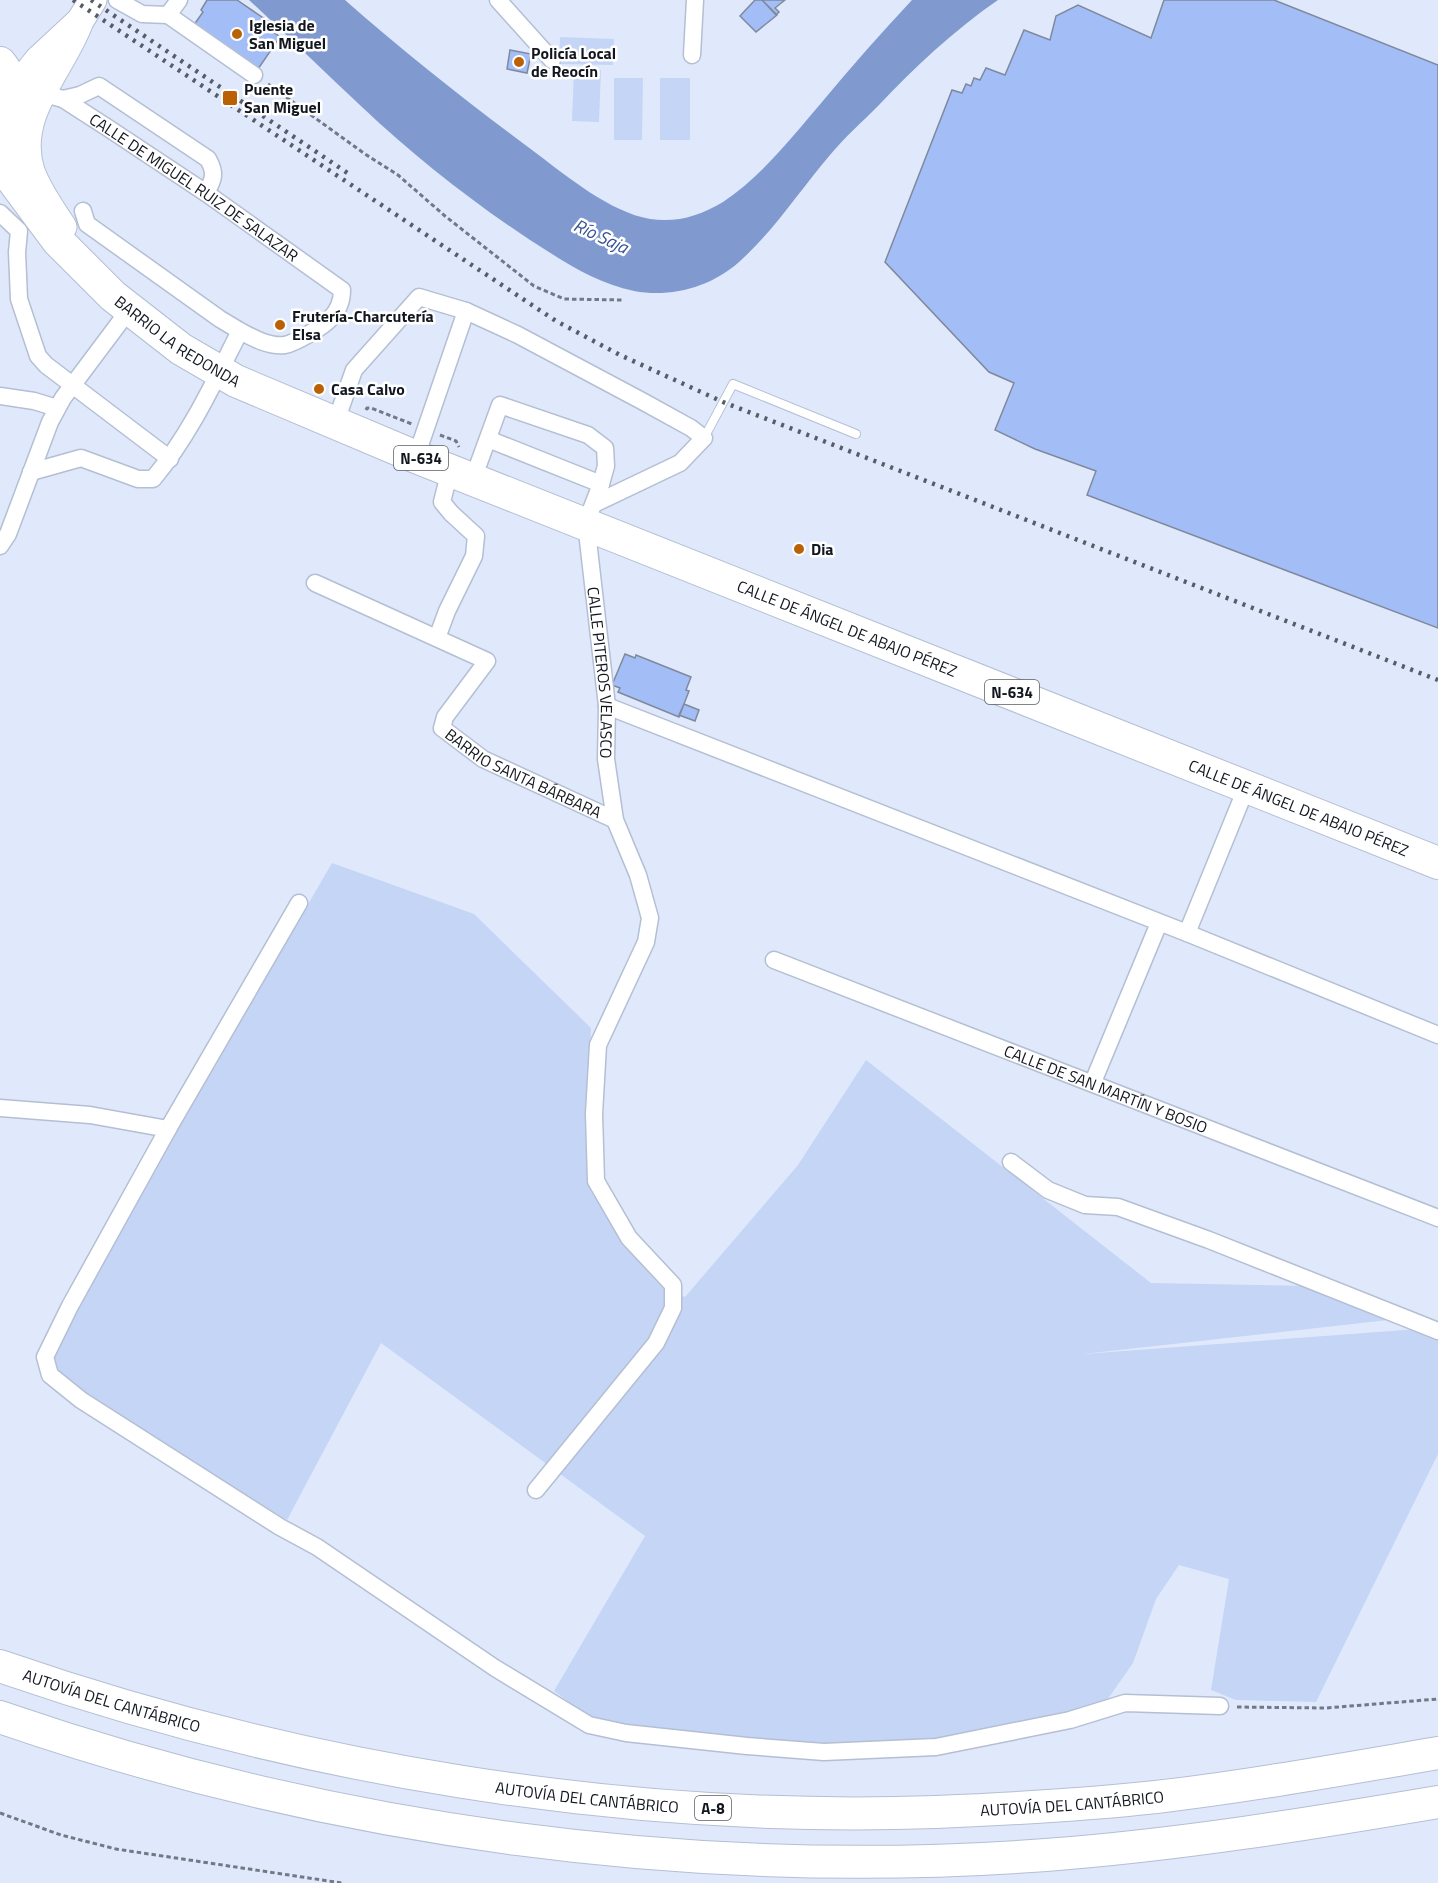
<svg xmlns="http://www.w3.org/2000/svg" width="1438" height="1883" font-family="'Titillium Web',sans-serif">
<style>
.green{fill:#c5d5f6}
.water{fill:#809ad0}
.building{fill:#a3bef7;stroke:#7f899d;stroke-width:1.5}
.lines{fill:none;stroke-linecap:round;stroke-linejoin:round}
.lane-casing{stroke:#b4bfd4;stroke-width:10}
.street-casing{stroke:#b4bfd4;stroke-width:19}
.primary-casing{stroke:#b4bfd4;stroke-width:29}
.highway-casing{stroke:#b4bfd4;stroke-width:34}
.path{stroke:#727885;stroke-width:3;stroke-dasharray:4.5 3;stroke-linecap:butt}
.lane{stroke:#fff;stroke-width:8}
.street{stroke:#fff;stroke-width:16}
.primary{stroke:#fff;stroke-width:27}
.highway{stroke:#fff;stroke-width:32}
.rail{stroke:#575c68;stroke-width:4.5;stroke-dasharray:3 6;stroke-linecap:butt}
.poi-dot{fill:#bb6105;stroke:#fff;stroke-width:2}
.labels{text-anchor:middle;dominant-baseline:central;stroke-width:5;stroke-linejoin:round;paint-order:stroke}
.shield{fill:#fff;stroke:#595c62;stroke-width:1.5}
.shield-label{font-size:15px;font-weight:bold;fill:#12161e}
.poi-label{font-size:16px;font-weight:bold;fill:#12161e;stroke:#fff;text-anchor:start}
.street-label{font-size:16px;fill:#12161e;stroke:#fff}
.water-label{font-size:18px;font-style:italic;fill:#355296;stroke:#fff}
</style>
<rect width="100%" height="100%" fill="#e0e9fb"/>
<path class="green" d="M560 37 614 39 613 65 559 64Z
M574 69 601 70 599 122 572 121Z
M614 78H643L642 140H614Z
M660 78H690V140H660Z
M332 863 474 914 591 1028 588 1109 590 1190 627 1249 661 1286 685 1297 798 1165 866 1060 1151 1283 1311 1286 1406 1318 1083 1354 1432 1328 1438 1331V1454L1316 1702 1236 1700 1211 1690 1229 1579 1179 1565 1156 1599 1133 1663 1105 1703 932 1740 863 1745 763 1741 627 1728 593 1720 554 1691 645 1536 381 1343 287 1520 50 1375 45 1357Z"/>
<path class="water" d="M249 0H345C406 54 470 104 536 153 568 177 610 212 650 219 676 223 700 216 723 202 762 176 792 137 822 102 851 67 881 33 912 0H998C953 31 915 67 878 106 862 122 845 137 830 155 800 190 774 231 739 262 711 287 671 298 634 291 595 283 563 261 530 240 471 201 414 156 362 107 324 72 287 35 249 0Z"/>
<path class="building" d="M207 0H237L275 26 272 31 280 37 256 72 191 29 203 12 201 10Z
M755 0H762L777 15 756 32 740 16Z
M785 0 775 8 779 12 776 15 762 0Z
M1164 0H1274L1438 65V628L1087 495 1096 471 1035 449 995 430 1014 383 989 372 885 262 952 90 962 93 966 84 971 86 974 78 980 80 986 68 1005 75 1024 30 1050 40 1056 16 1078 5 1151 38Z
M510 50 531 54 527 73 507 69Z
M625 654 635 658 636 655 691 677 686 690 689 691 679 717 618 692 620 688 612 685Z
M684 704 699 710 695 721 679 715Z"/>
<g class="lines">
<g class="lane-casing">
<path id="lane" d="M704 438 733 384 856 434"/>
</g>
<g class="street-casing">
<g id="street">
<path d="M117 0 142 14 168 15 179 0"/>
<path d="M498 0 552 60"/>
<path d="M168 15 254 75"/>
<path d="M692 55 695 0"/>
<path id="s1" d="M34 91 63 99 108 128 206 193 342 290C342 301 338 311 330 319 323 327 295 343 285 345 269 347 253 338 240 331"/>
<path d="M63 99 80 95 99 86 208 159C216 173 214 179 206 193"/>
<path d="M0 213 19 231 17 252 19 299 38 356 46 365 170 459"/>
<path d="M466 311 518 335 642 401 691 428 704 438 680 463 594 504"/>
<path d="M0 396 34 401 57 408"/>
<path d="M335 424 354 370 419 297 466 311 416 457"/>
<path d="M488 439 601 484"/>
<path d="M31 472 81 458 138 479H153C190 435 214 382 240 331L220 319 87 224 83 211"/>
<path id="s2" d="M473 479 500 405 588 435 605 448 606 466 601 484 586 523 607 706 606 759 615 820 638 875 650 918 646 942 598 1045 594 1114 596 1181 629 1238 673 1285V1308L656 1343 536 1490"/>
<path d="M0 546 8 534 50 422 63 398 129 310"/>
<path id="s3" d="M315 583 487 661 445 717 442 728 483 759 615 820"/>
<path d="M437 638 447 611 474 556 476 536 451 513 442 502 450 470"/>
<path d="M607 706 1187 933 1438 1035"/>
<path d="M1187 933 1247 786"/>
<path id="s4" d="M774 960 1438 1218"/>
<path d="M1093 1082 1159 923"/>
<path d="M0 1108 90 1115 168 1129 70 1306 45 1357 50 1375 81 1400 280 1527 317 1547 495 1668 589 1725 626 1733 747 1746 824 1752 936 1747 1070 1720 1125 1703 1220 1706"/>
<path d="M168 1129 299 903"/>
<path d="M1011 1162 1048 1190 1085 1205 1118 1207 1209 1240 1438 1331"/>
</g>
</g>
<g class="primary-casing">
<path id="primary" d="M11 94 38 60 80 21 93 0
M63 227C52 210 38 191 31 171 13 115 62 70 80 21"/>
</g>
<g class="highway-casing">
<g id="highway">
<path d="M0 63C15 81 15 104 0 122"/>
<path d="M2 120C0 140 8 162 16 180"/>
<path id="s5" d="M0 163 58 241 113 296 181 349 236 381 416 457 1438 863"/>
<path id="s6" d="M0 1666C297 1769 622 1823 936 1812 1009 1809 1083 1805 1156 1797 1250 1786 1344 1769 1438 1753"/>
<path d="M0 1717C333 1832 695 1881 1046 1855 1178 1845 1308 1824 1438 1802"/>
</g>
</g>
<path class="path" d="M268 84 365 154 398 175 445 216 534 286 564 299 624 300
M366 410 367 408H371L412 424
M440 435 456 441 459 447
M1237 1707 1326 1708 1438 1699
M0 1813 61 1835 116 1849 342 1883"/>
<use href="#lane" class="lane"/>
<use href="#street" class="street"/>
<use href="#primary" class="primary"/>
<use href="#highway" class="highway"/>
<path class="rail" d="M73 0 556 321 620 355 723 402 1438 680
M91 0 349 174"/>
</g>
<g class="poi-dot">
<circle cx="237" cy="34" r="6"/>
<circle cx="519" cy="62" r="6"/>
<rect x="222" y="90" width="16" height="16" rx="3"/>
<circle cx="280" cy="325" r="6"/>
<circle cx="319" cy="389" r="6"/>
<circle cx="799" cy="549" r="6"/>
</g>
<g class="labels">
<g class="shield">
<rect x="394" y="446" width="54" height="24" rx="4.5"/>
<rect x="985" y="680" width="54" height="24" rx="4.5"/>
<rect x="695" y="1796" width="36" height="24" rx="4.5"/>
</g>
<g class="shield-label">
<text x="421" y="458">N-634</text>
<text x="1012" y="692">N-634</text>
<text x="713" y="1808">A-8</text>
</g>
<g class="poi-label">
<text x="249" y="25">Iglesia de<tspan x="249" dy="18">San Miguel</tspan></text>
<text x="531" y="53">Policía Local<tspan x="531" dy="18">de Reocín</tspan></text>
<text x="244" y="89">Puente<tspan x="244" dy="18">San Miguel</tspan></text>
<text x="292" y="316">Frutería-Charcutería<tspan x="292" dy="18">Elsa</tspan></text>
<text x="331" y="389">Casa Calvo</text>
<text x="811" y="549">Dia</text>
</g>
<g class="street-label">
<text stroke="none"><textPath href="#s1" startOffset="188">CALLE DE MIGUEL RUIZ DE SALAZAR</textPath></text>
<text stroke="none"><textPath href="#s5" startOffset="254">BARRIO LA REDONDA</textPath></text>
<text stroke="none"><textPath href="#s5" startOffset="984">CALLE DE ÁNGEL DE ABAJO PÉREZ</textPath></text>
<text stroke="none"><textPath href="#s2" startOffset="422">CALLE PITEROS VELASCO</textPath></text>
<text stroke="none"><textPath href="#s3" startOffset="364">BARRIO SANTA BÁRBARA</textPath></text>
<text stroke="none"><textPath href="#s5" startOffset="1470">CALLE DE ÁNGEL DE ABAJO PÉREZ</textPath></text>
<text stroke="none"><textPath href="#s4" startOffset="356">CALLE DE SAN MARTÍN Y BOSIO</textPath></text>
<text stroke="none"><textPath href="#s6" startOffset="117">AUTOVÍA DEL CANTÁBRICO</textPath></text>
<text stroke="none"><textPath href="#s6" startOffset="603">AUTOVÍA DEL CANTÁBRICO</textPath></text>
<text stroke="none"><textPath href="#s6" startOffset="1089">AUTOVÍA DEL CANTÁBRICO</textPath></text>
</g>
<g class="water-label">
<text transform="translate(601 236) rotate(25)">Río Saja</text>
</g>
</g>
</svg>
